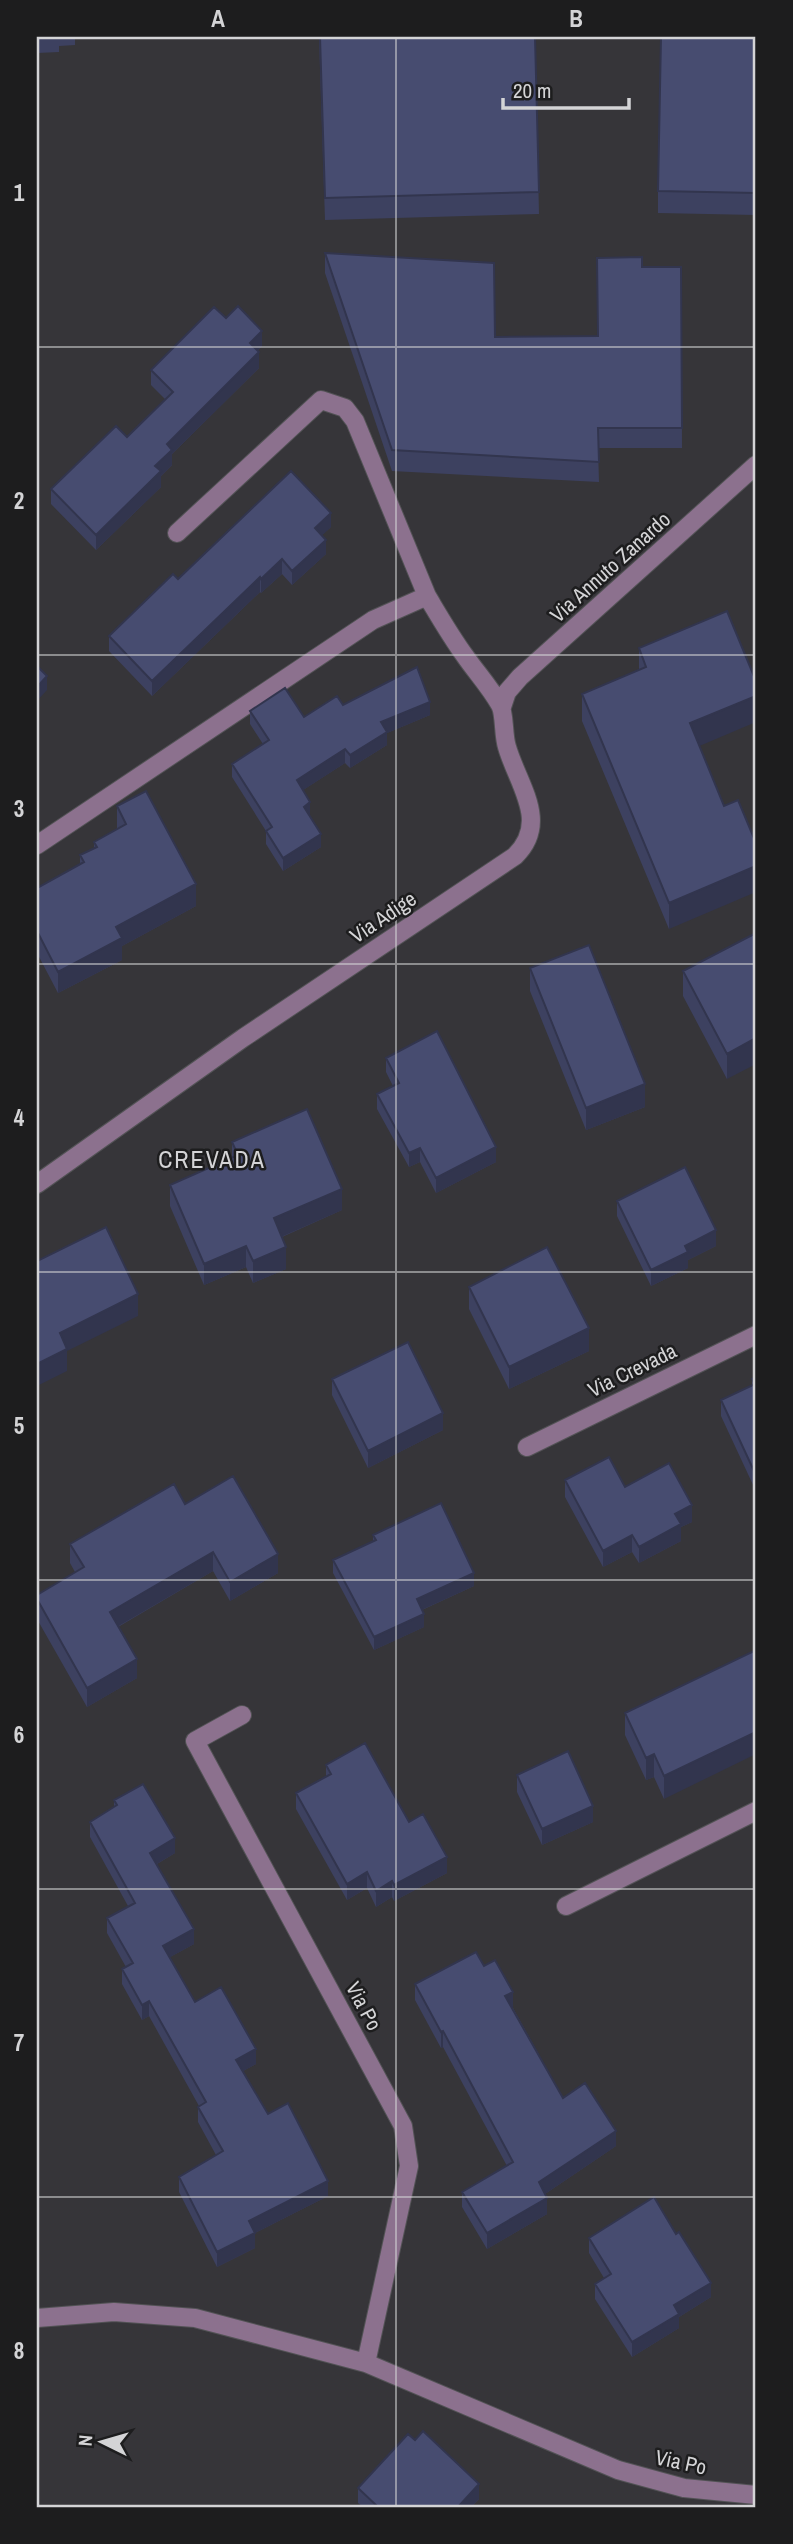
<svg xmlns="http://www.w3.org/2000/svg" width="793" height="2544" font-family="'Archivo Narrow',sans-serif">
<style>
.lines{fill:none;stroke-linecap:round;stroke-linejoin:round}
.minor-casing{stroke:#525255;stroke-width:20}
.minor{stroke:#8c718e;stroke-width:18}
.wall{fill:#3d4160}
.shaded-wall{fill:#32354e}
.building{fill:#474c70;stroke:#32354e;stroke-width:2}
.grid{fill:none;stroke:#d4d4d6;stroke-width:2;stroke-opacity:0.55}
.labels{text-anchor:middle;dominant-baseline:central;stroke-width:5;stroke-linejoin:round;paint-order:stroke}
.street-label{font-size:21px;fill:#d4d4d6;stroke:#1d1d1e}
.quarter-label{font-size:24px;letter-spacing:2px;fill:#d4d4d6;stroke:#1d1d1e}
.neatline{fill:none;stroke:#d4d4d6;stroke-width:2.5}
.grid-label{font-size:23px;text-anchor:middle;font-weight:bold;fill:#d4d4d6}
</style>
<rect width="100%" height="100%" fill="#363539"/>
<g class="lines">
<g class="minor-casing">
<path id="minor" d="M177 533 321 400 345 408 355 421 427 596
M502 707 507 692 520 677 756 465
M37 845 373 620 427 596C439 616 451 637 465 656 476 672 490 687 500 705 505 714 503 735 507 747 518 785 550 822 515 856L243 1038 37 1184
M527 1447 756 1335
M242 1715 195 1741 403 2126 409 2166 366 2363
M566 1906 756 1811
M37 2318 114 2312 195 2318 366 2363 618 2470 684 2488 756 2495"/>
</g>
<use href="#minor" class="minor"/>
</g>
<path class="wall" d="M37 37H75V45L59 46V52L37 53Z
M319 37H535L539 214 325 220Z
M756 37V215L658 213V191Z
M325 253 495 337 597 336 642 267H681L682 448H598L599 482 392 471 325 273Z
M226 318 262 346 257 351 259 368 172 454V465L161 476V487L96 550 51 504V489L127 437 166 400 151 385V370Z
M331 527 322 535 326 554 292 585 282 574 261 593 260 592 152 696 109 651V636L178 579Z
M639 648 699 746 724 806 669 929 582 721V694L639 670Z
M343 705 430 715 387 733V745L350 768 345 763 303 790 310 816 321 847 283 871 266 844V831L232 777V764L263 744 250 724V711L304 717Z
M117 806 196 906 122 946V960L58 993 37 953V888L80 864V855L94 848V842L117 829Z
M756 933 727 1079 683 996V971Z
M530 968 645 1107 586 1130 530 991Z
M386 1058 496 1162 436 1193 420 1162 409 1167 377 1109V1094L393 1086 386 1072Z
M232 1142 342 1210 282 1237 286 1269 253 1283 246 1267 204 1285 170 1206V1185L232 1158Z
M617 1201 716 1246 688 1260V1268L651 1286 617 1216Z
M469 1287 589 1351 509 1389 469 1309Z
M756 1377 754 1487 721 1416V1400L752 1385V1379Z
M332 1379 443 1430 368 1468 332 1395Z
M565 1480 625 1487 692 1522 681 1527V1541L639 1563 632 1552 603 1567 565 1497Z
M185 1504 278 1573 230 1601 213 1571 118 1627 137 1678 87 1707 37 1619V1595L75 1572 70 1563V1544Z
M373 1535 474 1586 422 1610 424 1627 374 1650 333 1573V1560L373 1541Z
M756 1650 664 1799 654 1777 646 1780 625 1735V1713Z
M326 1765 409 1822 447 1873 394 1901 392 1897 376 1907 367 1888 347 1900 296 1809V1793L326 1776Z
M517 1775 593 1822 542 1845 517 1792Z
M114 1800 175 1853 157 1864 194 1944 170 1957 195 2002 256 2064 243 2071 268 2114 328 2196 255 2233V2248L217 2267 179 2192V2177L216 2155 198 2122V2107L199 2106 149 2016 142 2020 122 1984V1969L126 1967 107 1933V1918L128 1906 90 1837V1822L114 1807Z
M484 1966 513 2008 563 2098 616 2146 545 2194 547 2214 487 2249 462 2207V2192L507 2166 443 2047 441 2048 415 2000V1984Z
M589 2238 711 2297 679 2317V2328L632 2357 595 2299V2284L604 2278 589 2253Z
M358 2488 479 2499 471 2507H363L358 2503Z"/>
<path class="shaded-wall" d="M262 331V346L250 358V343Z
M259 352V368L172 454V465L161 476V487L96 550V535L155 466 167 444Z
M331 513V527L315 542V528Z
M326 540V554L292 585V571Z
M282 559V574L261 593V579Z
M260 577V592L152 696V681Z
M47 676V690L37 701V687Z
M756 696V722L690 750V723Z
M430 702V715L387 733V745L350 768V755L381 722Z
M345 749V763L297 794V780Z
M310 802V815L304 820V807Z
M321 834V847L283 871V858Z
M756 866V892L669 929V903Z
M196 884V906L122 946V960L58 993V972L116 927Z
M756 1038V1064L727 1079V1054Z
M645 1084V1107L586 1130V1108Z
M496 1147V1162L436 1193V1178Z
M420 1148V1162L409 1167V1153Z
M342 1189V1210L274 1240V1218Z
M716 1230V1246L688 1260V1268L651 1286V1270L685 1246Z
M246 1246V1267L204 1285V1264Z
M286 1247V1269L253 1283V1261Z
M138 1294V1316L67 1351V1371L37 1386V1364L60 1333Z
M589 1328V1351L509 1389V1367Z
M443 1413V1430L368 1468V1451Z
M756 1469V1485L754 1487V1471Z
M692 1505V1522L681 1527V1541L639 1563V1547L675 1514Z
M632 1535V1552L603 1567V1551Z
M213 1552V1571L110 1631V1612Z
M278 1554V1573L230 1601V1582Z
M474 1573V1586L417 1612V1599Z
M424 1614V1627L374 1650V1637Z
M137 1659V1678L87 1707V1688Z
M756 1732V1754L664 1799V1776Z
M654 1754V1777L646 1780V1758Z
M593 1806V1822L542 1845V1829Z
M175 1838V1853L150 1868V1853Z
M447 1857V1873L394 1901V1885Z
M367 1872V1888L347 1900V1884Z
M392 1881V1897L376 1907V1891Z
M194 1929V1944L163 1961V1946Z
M513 1992V2008L505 2012V1996Z
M149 2001V2016L142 2020V2005Z
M443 2031V2047L441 2048V2032Z
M256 2049V2064L236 2075V2060Z
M616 2131V2146L539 2198V2182Z
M328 2181V2196L249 2236V2221Z
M547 2198V2214L487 2249V2233Z
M255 2233V2248L217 2267V2252Z
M711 2283V2297L679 2317V2328L632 2357V2342L674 2305Z
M479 2484V2499L471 2507H458Z"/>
<path class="building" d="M320 37H535L539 192 325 198Z
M661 37H756V193L658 191Z
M325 253 494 263 495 337 598 336 597 258 642 257V267H681L682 428H598L599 462 392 450Z
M238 306 262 331 250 343 259 352 167 444 172 450 155 466 161 471 96 535 51 489 116 426 127 437 173 392 151 370 214 307 226 318Z
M291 471 331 513 315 528 326 540 292 571 282 559 261 579 260 577 152 681 109 636 173 574 178 579Z
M727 611 756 681V696L690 723 724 806 738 800 756 843V866L669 903 582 694 646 667 639 648Z
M37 666 47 676 37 687Z
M417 667 430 702 381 722 387 732 350 755 345 749 297 780 310 802 304 807 321 834 283 858 266 831 272 827 232 764 269 740 250 711 285 688 304 717 337 696 343 705Z
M146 791 196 884 116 927 122 938 58 972 37 931V888L84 862 80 855 97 847 94 842 126 824 117 806Z
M756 933V1038L727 1054 683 971Z
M589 945 645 1084 586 1108 530 968Z
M437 1031 496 1147 436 1178 420 1148 409 1153 377 1094 399 1083 386 1058Z
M307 1109 342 1189 274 1218 286 1247 253 1261 246 1246 204 1264 170 1185 238 1155 232 1142Z
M685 1167 716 1230 685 1246 688 1252 651 1270 617 1201Z
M106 1227 138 1294 60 1333 67 1349 37 1364V1261Z
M547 1247 589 1328 509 1367 469 1287Z
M408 1342 443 1413 368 1451 332 1379Z
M756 1377V1469L754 1471 721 1400 755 1384 752 1379Z
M609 1457 625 1487 669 1463 692 1505 675 1514 681 1524 639 1547 632 1535 603 1551 565 1480Z
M233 1476 278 1554 230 1582 213 1552 110 1612 137 1659 87 1688 37 1599V1595L84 1567 70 1544 174 1484 185 1504Z
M441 1503 474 1573 417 1599 424 1614 374 1637 333 1560 376 1540 373 1535Z
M756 1650V1732L664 1776 654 1754 646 1758 625 1713Z
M365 1743 409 1822 423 1814 447 1857 394 1885 392 1881 376 1891 367 1872 347 1884 296 1793 331 1774 326 1765Z
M568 1751 593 1806 542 1829 517 1775Z
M143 1784 175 1838 150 1853 194 1929 163 1946 195 2002 221 1987 256 2049 236 2060 268 2114 288 2103 328 2181 249 2221 255 2233 217 2252 179 2177 223 2151 198 2107 206 2102 149 2001 142 2005 122 1969 133 1963 107 1918 135 1903 90 1822 117 1805 114 1800Z
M476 1952 484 1966 495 1960 513 1992 505 1996 563 2098 585 2083 616 2131 539 2182 547 2198 487 2233 462 2192 513 2162 443 2031 441 2032 415 1984Z
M654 2197 676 2234 679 2232 711 2283 674 2305 679 2314 632 2342 595 2284 611 2274 589 2238Z
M423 2431 479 2484 458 2507H378L358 2488 408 2434 415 2440Z"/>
<path class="grid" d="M396 37V2507M37 347H756M37 655H756M37 964H756M37 1272H756M37 1580H756M37 1889H756M37 2197H756"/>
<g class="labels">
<g class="street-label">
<text transform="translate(610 567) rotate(-42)">Via Annuto Zanardo</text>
<text transform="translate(383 917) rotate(-34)">Via Adige</text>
<text transform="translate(632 1370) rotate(-26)">Via Crevada</text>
<text transform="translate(364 2006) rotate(62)">Via Po</text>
<text transform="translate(681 2462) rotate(12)">Via Po</text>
</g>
<g class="quarter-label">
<text x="212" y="1159">CREVADA</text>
</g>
</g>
<rect width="793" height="2544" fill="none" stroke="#1d1d1e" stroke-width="77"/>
<g transform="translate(102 2442) rotate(275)" stroke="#1d1d1e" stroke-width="5" paint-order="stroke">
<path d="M0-5L12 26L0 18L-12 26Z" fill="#d4d4d6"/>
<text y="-10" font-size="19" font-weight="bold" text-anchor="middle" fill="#d4d4d6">N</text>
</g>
<path d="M503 98v10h126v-10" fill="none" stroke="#d4d4d6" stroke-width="3.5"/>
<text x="513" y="98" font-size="21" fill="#d4d4d6" stroke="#1d1d1e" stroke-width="5" paint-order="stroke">20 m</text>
<rect x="38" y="38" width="716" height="2468" class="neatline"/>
<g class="grid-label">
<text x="218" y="27">A</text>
<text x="576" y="27">B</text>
<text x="19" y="201">1</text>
<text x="19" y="509">2</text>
<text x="19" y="817">3</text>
<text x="19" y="1126">4</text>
<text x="19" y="1434">5</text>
<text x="19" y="1743">6</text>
<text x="19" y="2051">7</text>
<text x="19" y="2359">8</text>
</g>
</svg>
